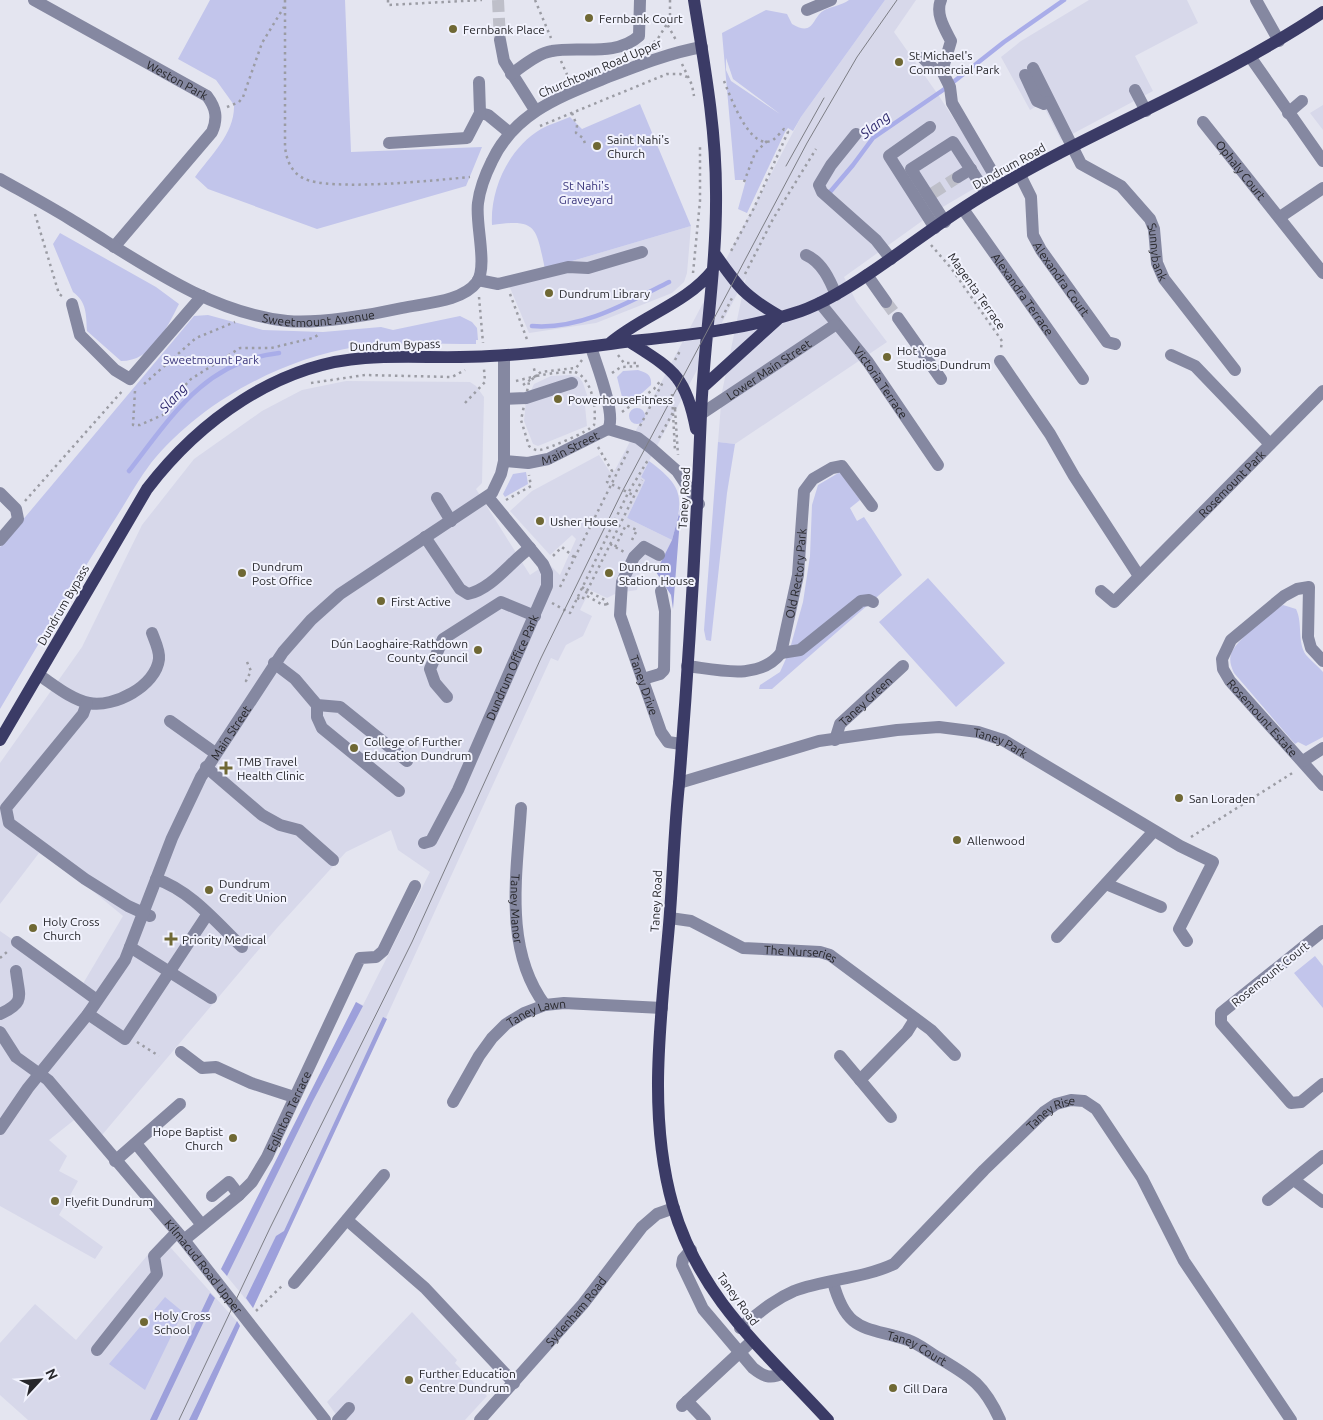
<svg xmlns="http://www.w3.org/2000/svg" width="1323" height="1420" font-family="Ubuntu,sans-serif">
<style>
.built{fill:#d7d8ea}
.green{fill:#c2c5eb;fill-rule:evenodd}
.forest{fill:#9da0db}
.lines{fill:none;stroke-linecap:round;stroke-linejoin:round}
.stream{stroke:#a9ade9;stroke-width:4.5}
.minor-tunnel{stroke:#bebfc9;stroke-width:12;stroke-dasharray:12 6;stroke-linecap:butt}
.path{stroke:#9b9ca4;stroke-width:2.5;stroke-dasharray:2.5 4;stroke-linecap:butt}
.minor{stroke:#8588a1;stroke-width:12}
.major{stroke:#3b3b66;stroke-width:12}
.tram{stroke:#7c7d84;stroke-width:1}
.poi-dot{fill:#6f6834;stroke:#f1f2fd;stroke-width:2}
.labels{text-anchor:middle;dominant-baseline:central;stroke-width:4;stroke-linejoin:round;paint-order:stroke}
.poi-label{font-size:12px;fill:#27272b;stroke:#f1f2fd;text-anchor:start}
.street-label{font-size:12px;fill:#27272b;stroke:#f1f2fd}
.park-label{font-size:12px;fill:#3a367c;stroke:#f1f2fd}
.water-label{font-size:14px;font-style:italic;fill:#2d276c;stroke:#f1f2fd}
</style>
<rect width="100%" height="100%" fill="#e4e5f0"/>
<path class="built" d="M885 0H916L894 32 939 96 992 178 936 211 844 277 856 301 887 342 735 444 718 442 722 392 746 277 649 461 641 477 645 480 627 518 672 540 656 572 641 565 637 590 617 593 607 598 590 590 580 610 592 616 583 636 566 645 558 661 551 658 253 1308 221 1269 356 1002 363 1005 430 872 398 850 391 830 346 852 277 928 102 1135 83 1113 49 1140 67 1156 59 1171 78 1181 59 1215 103 1247 95 1259 0 1206V931L81 987 123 916 82 882 39 853 0 904V763L82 647 142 525 194 459 262 411 302 390 346 381 470 382 476 386 484 397 482 483 476 489 530 575 548 563 560 575 576 539 572 535 550 555 510 511 532 491 599 455 610 472 615 470 801 117Z
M1089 0H1187L1198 23 1135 56 1153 91 1061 140 1042 103 1030 110 1001 57 1021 41Z
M1323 105V130L1310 113Z
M691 226 687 273 684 282 672 293 596 323 529 333 508 283 545 269Z
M570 375 579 377 583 383 590 404 585 406 587 426 538 446 533 444 524 421 526 401 534 384 551 376Z
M162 1238 240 1325 197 1420H28L0 1395V1343L35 1304 76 1340Z
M412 1312 457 1360 455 1363 487 1396 465 1420H340L327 1402Z"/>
<path class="green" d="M210 0H345L351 152 482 147 466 186 317 229 208 189 195 177C211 155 235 133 234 105L216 80 178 59Z
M849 0H885L801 117 793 131 788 128 785 132 747 213 738 209 746 180H735L722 33 766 10 787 14 792 24C814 37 812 18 823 11 831 6 841 6 849 0ZM726 58 733 79 780 114 731 81 726 70Z
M640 104 691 226 545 269C536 228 538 218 492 225 490 189 509 148 541 129 550 124 561 121 570 117L582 129Z
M60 233 156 287 179 304C166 329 152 361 121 361L87 331C86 315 87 302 73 292L53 244Z
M208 315 263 330 323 332 381 327 393 330 460 316 472 322 477 328 478 340H476V344C436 344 394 341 355 347 279 360 200 403 151 463 136 483 124 506 110 527 72 587 36 648 0 709V547L194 316Z
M638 370C647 373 652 375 651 385L632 402H628L622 397 617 377 623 371Z
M629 416a8 8 0 1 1 16 0a8 8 0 1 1-16 0Z
M718 442 735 444 727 493 711 641 706 640 704 630Z
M649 461C686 488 683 500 672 540L627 518 645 480 641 477Z
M526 472 528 484 505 497 503 494 513 474Z
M840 472 860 500 850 508 857 521 864 517 902 575 772 689H759L760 685 780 672 789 652 803 602 810 556 812 505 818 485Z
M928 578 1005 663 956 707 879 622Z
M1283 605 1296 609C1303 623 1297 642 1306 655 1311 661 1318 666 1323 672V737L1306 746 1298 742 1295 744 1234 673C1231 666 1229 661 1231 654 1235 641 1270 613 1283 605Z
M1315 956 1323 966V1008L1294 973Z
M165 1297 183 1312 145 1390 109 1364Z"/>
<path class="forest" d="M681 506 673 609 671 595 656 572 672 540Z
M356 1002 363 1006 313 1101 227 1276 221 1269Z
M383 1017 387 1019 253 1308 246 1298 276 1236 284 1231Z
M210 1293 215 1298 157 1420H150Z
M237 1321 240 1326 197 1420H189Z"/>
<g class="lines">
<path class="stream" d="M952 83 1004 42 1064 0
M830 192 853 165 873 138 946 88
M532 326C581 330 627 303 669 282
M129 471C171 417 205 361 279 353"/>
<path class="minor-tunnel" d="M498 0 500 40
M933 193 958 177
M886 302 898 318"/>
<path class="path" d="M285 0V146C286 159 291 172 303 178 328 192 438 180 470 177
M388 0V5L482 0
M535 0 551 38
M670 0V16L667 24 676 40
M648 46 657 40 667 24
M561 61 569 79
M682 64 692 85 694 96
M724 81C730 95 750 153 773 140 777 137 781 132 784 129L788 132 754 208 730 253
M227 107 239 102 243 97 262 43 284 7
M572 113 577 126 576 133 583 138 586 146
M540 126 667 74H680L687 77
M744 182 755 153 767 141
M35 214 59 294 62 296
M931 245 951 268 1002 341 1001 348
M693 273 700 201V144
M745 274 773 219 816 149
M510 294 528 342
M479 297 483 343
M722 318 733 296
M618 355 624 363H639
M675 360 681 349
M575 372C592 378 597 409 594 425 588 432 550 448 540 450 535 451 532 448 529 446L521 420 529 382 536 376 554 373Z
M612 373 621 367 641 366
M516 381 536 376 533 365
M311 383 365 375 452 377 465 370
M144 384 196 338 235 322
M523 385 541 372 576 368 582 360
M135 391 133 425H140L165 414 178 393 191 379 240 348H271L313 338 318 335
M672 394 675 451
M465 403 485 382 484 369
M675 409 678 455
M622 412 654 389 661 380
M640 426 663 382
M659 438 677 405
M598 447 612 471 607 482 635 496
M506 500 531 486 529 475
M25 501 124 389
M610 544 624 552
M615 547 626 525 637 530 632 540
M553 556 562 547 574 557
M560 587 629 449
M582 587 587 591 642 480
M587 596 603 605 607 604
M577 598 582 600 587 591 605 600 608 605
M552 603 570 613 628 493 648 460
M247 662 251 671 246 681 249 683
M1191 837 1294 772
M0 958 8 951
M137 1042 159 1056
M256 1311 283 1285"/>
<g class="minor">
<path id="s1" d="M34 0 207 96C216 108 218 118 212 132L114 247"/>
<path d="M941 0C935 14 945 29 951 41L942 71 950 87 952 103 1000 185"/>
<path d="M1256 0 1279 41"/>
<path d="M807 10 831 0"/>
<path d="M500 40 504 61 535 110"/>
<path d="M923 58 934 69 942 71"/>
<path d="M1251 58 1323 161"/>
<path id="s2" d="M1033 68 1081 164 1121 186 1150 219 1154 229 1157 263 1164 279 1235 370"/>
<path d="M511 74C523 66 538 53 552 51 579 46 616 57 639 36L640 0"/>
<path d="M1025 75 1037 101 1044 104 1048 102"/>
<path d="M1135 90 1146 111"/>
<path d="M480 113 488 115 510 133"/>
<path d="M1288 113 1302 101"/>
<path id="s3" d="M1203 122 1323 273"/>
<path d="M930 127 889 156 935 228"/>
<path d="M856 134 831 165 819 185 822 192 876 240 891 259"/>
<path d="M389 143 467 138 480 113 479 82"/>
<path id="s4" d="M1020 175 1031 197 1033 235 1041 250 1107 342 1115 344"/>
<path d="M958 177 971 169"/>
<path id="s5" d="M0 179C23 192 47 205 70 219 138 260 206 312 287 321 318 324 371 315 402 308 425 303 462 302 477 282 488 266 475 223 478 203 480 187 485 175 492 161 515 112 562 96 608 77 639 65 669 53 702 47"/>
<path id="s6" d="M963 209 1083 379"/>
<path d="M1280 217 1323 188"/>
<path d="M945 222 911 169 953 142 986 193"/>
<path d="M806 255C822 262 830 280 836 295"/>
<path d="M867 275 886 302"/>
<path d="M478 280 498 284 568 267 588 268 642 252"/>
<path id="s7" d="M820 303 868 362 938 465"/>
<path d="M72 304 80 335 115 370 130 379 202 296"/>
<path d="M898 318 941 379"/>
<path d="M1171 355 1195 366 1270 444"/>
<path d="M1000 361 1050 434 1074 476 1139 576"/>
<path d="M504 399 526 398 572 383"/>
<path id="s8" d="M701 414 835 325"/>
<path d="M608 429 638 438 651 448 677 471 699 504"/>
<path id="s9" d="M504 461 528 463 548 459 608 429C617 415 596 364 591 347"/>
<path d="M0 493 16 509 18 519 0 540"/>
<path d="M437 498 451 521"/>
<path d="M425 537 460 589 468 594C492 589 511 561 530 548"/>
<path id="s10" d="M659 555 644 547 634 557 622 582 620 615 661 732 668 742 681 744"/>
<path id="s11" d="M1101 591 1114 602 1323 391"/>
<path d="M781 653 800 650 861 601 869 600 873 602"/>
<path id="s12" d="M1323 661 1311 648 1308 637 1309 587 1297 589 1284 596 1231 640 1222 659 1223 669 1230 681 1323 785"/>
<path d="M274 663 295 679 317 705 340 707 407 761"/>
<path id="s13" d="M687 666C719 670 759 681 781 653L798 575 804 491 813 479 832 468 842 466 872 506"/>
<path d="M39 675C54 685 72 700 89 703 114 708 156 686 159 659 160 651 155 641 152 633"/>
<path d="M643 679 660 674 664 670 665 611 661 591"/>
<path d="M447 697 435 683 430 669 443 639 501 602 535 616"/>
<path d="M87 703 83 714 6 808 9 823 85 879 128 906 150 916"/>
<path d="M317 705V717L322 728 399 791"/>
<path d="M170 721 215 753"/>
<path id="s14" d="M835 740 840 724 903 666"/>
<path d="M1303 761 1323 748"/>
<path d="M206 767 262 815 280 825 299 830 333 860"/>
<path id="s15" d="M679 783 819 741 897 730 939 727 978 732 1003 740 1180 846 1213 862 1179 929 1187 941"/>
<path id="s16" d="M521 808C517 873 503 949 545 1005"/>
<path id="s17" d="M424 843 431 841 458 790 547 586V573L543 564 488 497"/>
<path d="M156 879C190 890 217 923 242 947"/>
<path d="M1106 884 1161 907"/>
<path id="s18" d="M670 918 691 921 743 948 820 952 830 955 931 1030 955 1055"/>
<path d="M1323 931 1221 1013V1023L1291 1103 1301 1102 1323 1084"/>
<path d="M1057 937 1154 831"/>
<path d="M17 942 97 1000"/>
<path d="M130 947 211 998"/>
<path d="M0 1014C26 1002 19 997 16 971"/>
<path d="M88 1014 125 1039 207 915"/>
<path id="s19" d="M0 1032 16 1057 48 1080 184 1240 325 1420"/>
<path d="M181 1052 202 1068 216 1067 251 1083 294 1097"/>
<path d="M840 1056 891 1117"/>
<path d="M860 1080 907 1032 915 1019"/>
<path id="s20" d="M453 1102 479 1056 492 1038 506 1024 524 1013 545 1005 564 1003 662 1008"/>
<path id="s21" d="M0 1129 28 1088 88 1014 125 960 172 838 201 777 283 652 311 620 340 594 492 493 501 474 504 461V356"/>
<path d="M138 1146 202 1225"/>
<path d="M115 1161 180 1104"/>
<path d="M1294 1180 1323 1202"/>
<path d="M212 1196 229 1182 239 1195"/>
<path d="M1268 1200 1323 1156"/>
<path d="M347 1220 425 1288 514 1383"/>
<path id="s22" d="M184 1240 239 1195 252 1182 267 1157 360 958 376 957 383 951 415 886"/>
<path d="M691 1250 683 1259 682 1265 703 1309 753 1368C763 1376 770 1380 783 1373"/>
<path id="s23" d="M833 1282C847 1334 866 1326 908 1340 917 1343 926 1350 934 1355 969 1376 983 1382 1000 1420"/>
<path d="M294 1283 384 1175"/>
<path id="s24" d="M740 1328C758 1314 773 1300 794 1291 826 1279 862 1279 894 1264L984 1170 1044 1112 1056 1104 1071 1100 1084 1101 1096 1109 1142 1178 1184 1261 1291 1420"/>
<path d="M97 1350 157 1274 154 1256 177 1232"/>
<path d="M687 1401 705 1420"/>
<path d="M682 1406 752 1341"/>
<path d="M338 1420 349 1408"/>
<path id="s25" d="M480 1420 583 1304 642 1227 657 1214 674 1208"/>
</g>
<path class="major" d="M694 0C704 63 716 127 716 192 717 266 704 340 701 414 696 538 689 661 679 784 674 831 673 878 669 925 661 1018 647 1115 673 1206 700 1299 766 1352 828 1420
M715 254C738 287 744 296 781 317
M630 342C672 369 686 375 696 429
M610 343C643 315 686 304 713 270
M703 387 779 318
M0 740 147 489C199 421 277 364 365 358 407 355 449 359 490 356 538 354 586 347 633 341 689 335 748 329 801 311 826 302 848 288 870 273 909 247 947 216 989 192 1098 127 1217 83 1323 12"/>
<path class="tram" d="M786 166 824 98
M179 1420 270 1228 412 942 541 658 623 490 807 143 857 57 897 0"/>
</g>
<g class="poi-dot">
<circle cx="589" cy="18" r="5"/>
<circle cx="453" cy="29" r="5"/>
<circle cx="899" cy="62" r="5"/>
<circle cx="597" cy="146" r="5"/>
<circle cx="549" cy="293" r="5"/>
<circle cx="887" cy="357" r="5"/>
<circle cx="558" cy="399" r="5"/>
<circle cx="540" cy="521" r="5"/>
<circle cx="242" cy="573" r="5"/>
<circle cx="609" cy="573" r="5"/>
<circle cx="381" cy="601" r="5"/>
<circle cx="478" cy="650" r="5"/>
<circle cx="354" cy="748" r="5"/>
<path d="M223.5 760.5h5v5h5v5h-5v5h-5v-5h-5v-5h5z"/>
<circle cx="1179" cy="798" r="5"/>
<circle cx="957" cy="840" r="5"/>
<circle cx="209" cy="890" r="5"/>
<circle cx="33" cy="928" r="5"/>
<path d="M168.5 931.5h5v5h5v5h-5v5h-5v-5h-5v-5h5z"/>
<circle cx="233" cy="1138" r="5"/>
<circle cx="55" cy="1201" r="5"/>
<circle cx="144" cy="1322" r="5"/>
<circle cx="409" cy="1380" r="5"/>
<circle cx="893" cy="1388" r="5"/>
</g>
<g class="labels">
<g class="poi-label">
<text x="599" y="18">Fernbank Court</text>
<text x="463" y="29">Fernbank Place</text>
<text x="909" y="55">St Michael's<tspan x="909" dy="14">Commercial Park</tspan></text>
<text x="607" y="139">Saint Nahi's<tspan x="607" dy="14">Church</tspan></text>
<text x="559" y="293">Dundrum Library</text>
<text x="897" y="350">Hot Yoga<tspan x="897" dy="14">Studios Dundrum</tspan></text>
<text x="568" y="399">PowerhouseFitness</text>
<text x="550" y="521">Usher House</text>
<text x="252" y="566">Dundrum<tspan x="252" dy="14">Post Office</tspan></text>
<text x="619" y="566">Dundrum<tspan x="619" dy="14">Station House</tspan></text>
<text x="391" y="601">First Active</text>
<text x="468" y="643" text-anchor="end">Dún Laoghaire-Rathdown<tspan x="468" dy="14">County Council</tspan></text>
<text x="364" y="741">College of Further<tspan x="364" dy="14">Education Dundrum</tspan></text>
<text x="237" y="761">TMB Travel<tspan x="237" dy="14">Health Clinic</tspan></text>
<text x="1189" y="798">San Loraden</text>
<text x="967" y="840">Allenwood</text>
<text x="219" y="883">Dundrum<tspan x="219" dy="14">Credit Union</tspan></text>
<text x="43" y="921">Holy Cross<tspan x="43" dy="14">Church</tspan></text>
<text x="182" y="939">Priority Medical</text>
<text x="223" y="1131" text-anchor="end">Hope Baptist<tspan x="223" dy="14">Church</tspan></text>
<text x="65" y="1201">Flyefit Dundrum</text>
<text x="154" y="1315">Holy Cross<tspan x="154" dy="14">School</tspan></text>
<text x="419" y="1373">Further Education<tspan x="419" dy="14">Centre Dundrum</tspan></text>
<text x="903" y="1388">Cill Dara</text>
</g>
<g class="street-label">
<text transform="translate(600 68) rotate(-23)">Churchtown Road Upper</text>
<text stroke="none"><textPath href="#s1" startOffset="164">Weston Park</textPath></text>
<text transform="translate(1009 166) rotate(-29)">Dundrum Road</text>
<text stroke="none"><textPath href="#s3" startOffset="61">Ophaly Court</textPath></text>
<text stroke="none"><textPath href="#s2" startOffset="231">Sunnybank</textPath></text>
<text stroke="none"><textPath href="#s4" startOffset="115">Alexandra Court</textPath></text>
<text transform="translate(977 291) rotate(55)">Magenta Terrace</text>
<text stroke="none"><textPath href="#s6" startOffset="104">Alexandra Terrace</textPath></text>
<text stroke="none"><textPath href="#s5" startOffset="354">Sweetmount Avenue</textPath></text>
<text transform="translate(395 345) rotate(-2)">Dundrum Bypass</text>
<text stroke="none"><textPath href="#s8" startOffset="81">Lower Main Street</textPath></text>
<text stroke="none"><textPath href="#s7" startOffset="100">Victoria Terrace</textPath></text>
<text stroke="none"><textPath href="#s9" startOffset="69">Main Street</textPath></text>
<text stroke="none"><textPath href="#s11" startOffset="184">Rosemount Park</textPath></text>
<text transform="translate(684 498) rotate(-87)">Taney Road</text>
<text stroke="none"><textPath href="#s13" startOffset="181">Old Rectory Park</textPath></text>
<text transform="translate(63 605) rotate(-60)">Dundrum Bypass</text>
<text stroke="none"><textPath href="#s17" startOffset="199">Dundrum Office Park</textPath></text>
<text stroke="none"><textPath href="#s10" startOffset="166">Taney Drive</textPath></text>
<text stroke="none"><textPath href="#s14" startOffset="51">Taney Green</textPath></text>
<text stroke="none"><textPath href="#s12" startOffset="269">Rosemount Estate</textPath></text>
<text stroke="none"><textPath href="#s21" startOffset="462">Main Street</textPath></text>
<text stroke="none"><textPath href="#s15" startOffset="331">Taney Park</textPath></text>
<text transform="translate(656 901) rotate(-87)">Taney Road</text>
<text stroke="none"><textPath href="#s16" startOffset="101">Taney Manor</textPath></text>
<text stroke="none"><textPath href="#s18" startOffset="138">The Nurseries</textPath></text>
<text transform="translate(1270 974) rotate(-39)">Rosemount Court</text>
<text stroke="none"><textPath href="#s20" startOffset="128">Taney Lawn</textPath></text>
<text stroke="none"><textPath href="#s22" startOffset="169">Eglinton Terrace</textPath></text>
<text stroke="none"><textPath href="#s24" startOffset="389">Taney Rise</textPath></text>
<text stroke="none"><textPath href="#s19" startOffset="312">Kilmacud Road Upper</textPath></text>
<text transform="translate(738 1299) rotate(54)">Taney Road</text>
<text stroke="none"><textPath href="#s25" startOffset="145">Sydenham Road</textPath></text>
<text stroke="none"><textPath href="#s23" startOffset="114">Taney Court</textPath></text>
</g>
<g class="park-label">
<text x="586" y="185">St Nahi's<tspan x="586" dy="14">Graveyard</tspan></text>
<text x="211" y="359">Sweetmount Park</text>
</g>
<g class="water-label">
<text transform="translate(875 125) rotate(-39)">Slang</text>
<text transform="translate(173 398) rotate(-48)">Slang</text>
</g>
</g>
<g transform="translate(40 1380) rotate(64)" stroke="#f1f2fd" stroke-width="4" paint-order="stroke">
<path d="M0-4L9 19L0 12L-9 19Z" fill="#27272b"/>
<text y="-8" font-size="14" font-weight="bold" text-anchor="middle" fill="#27272b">N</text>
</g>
</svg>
